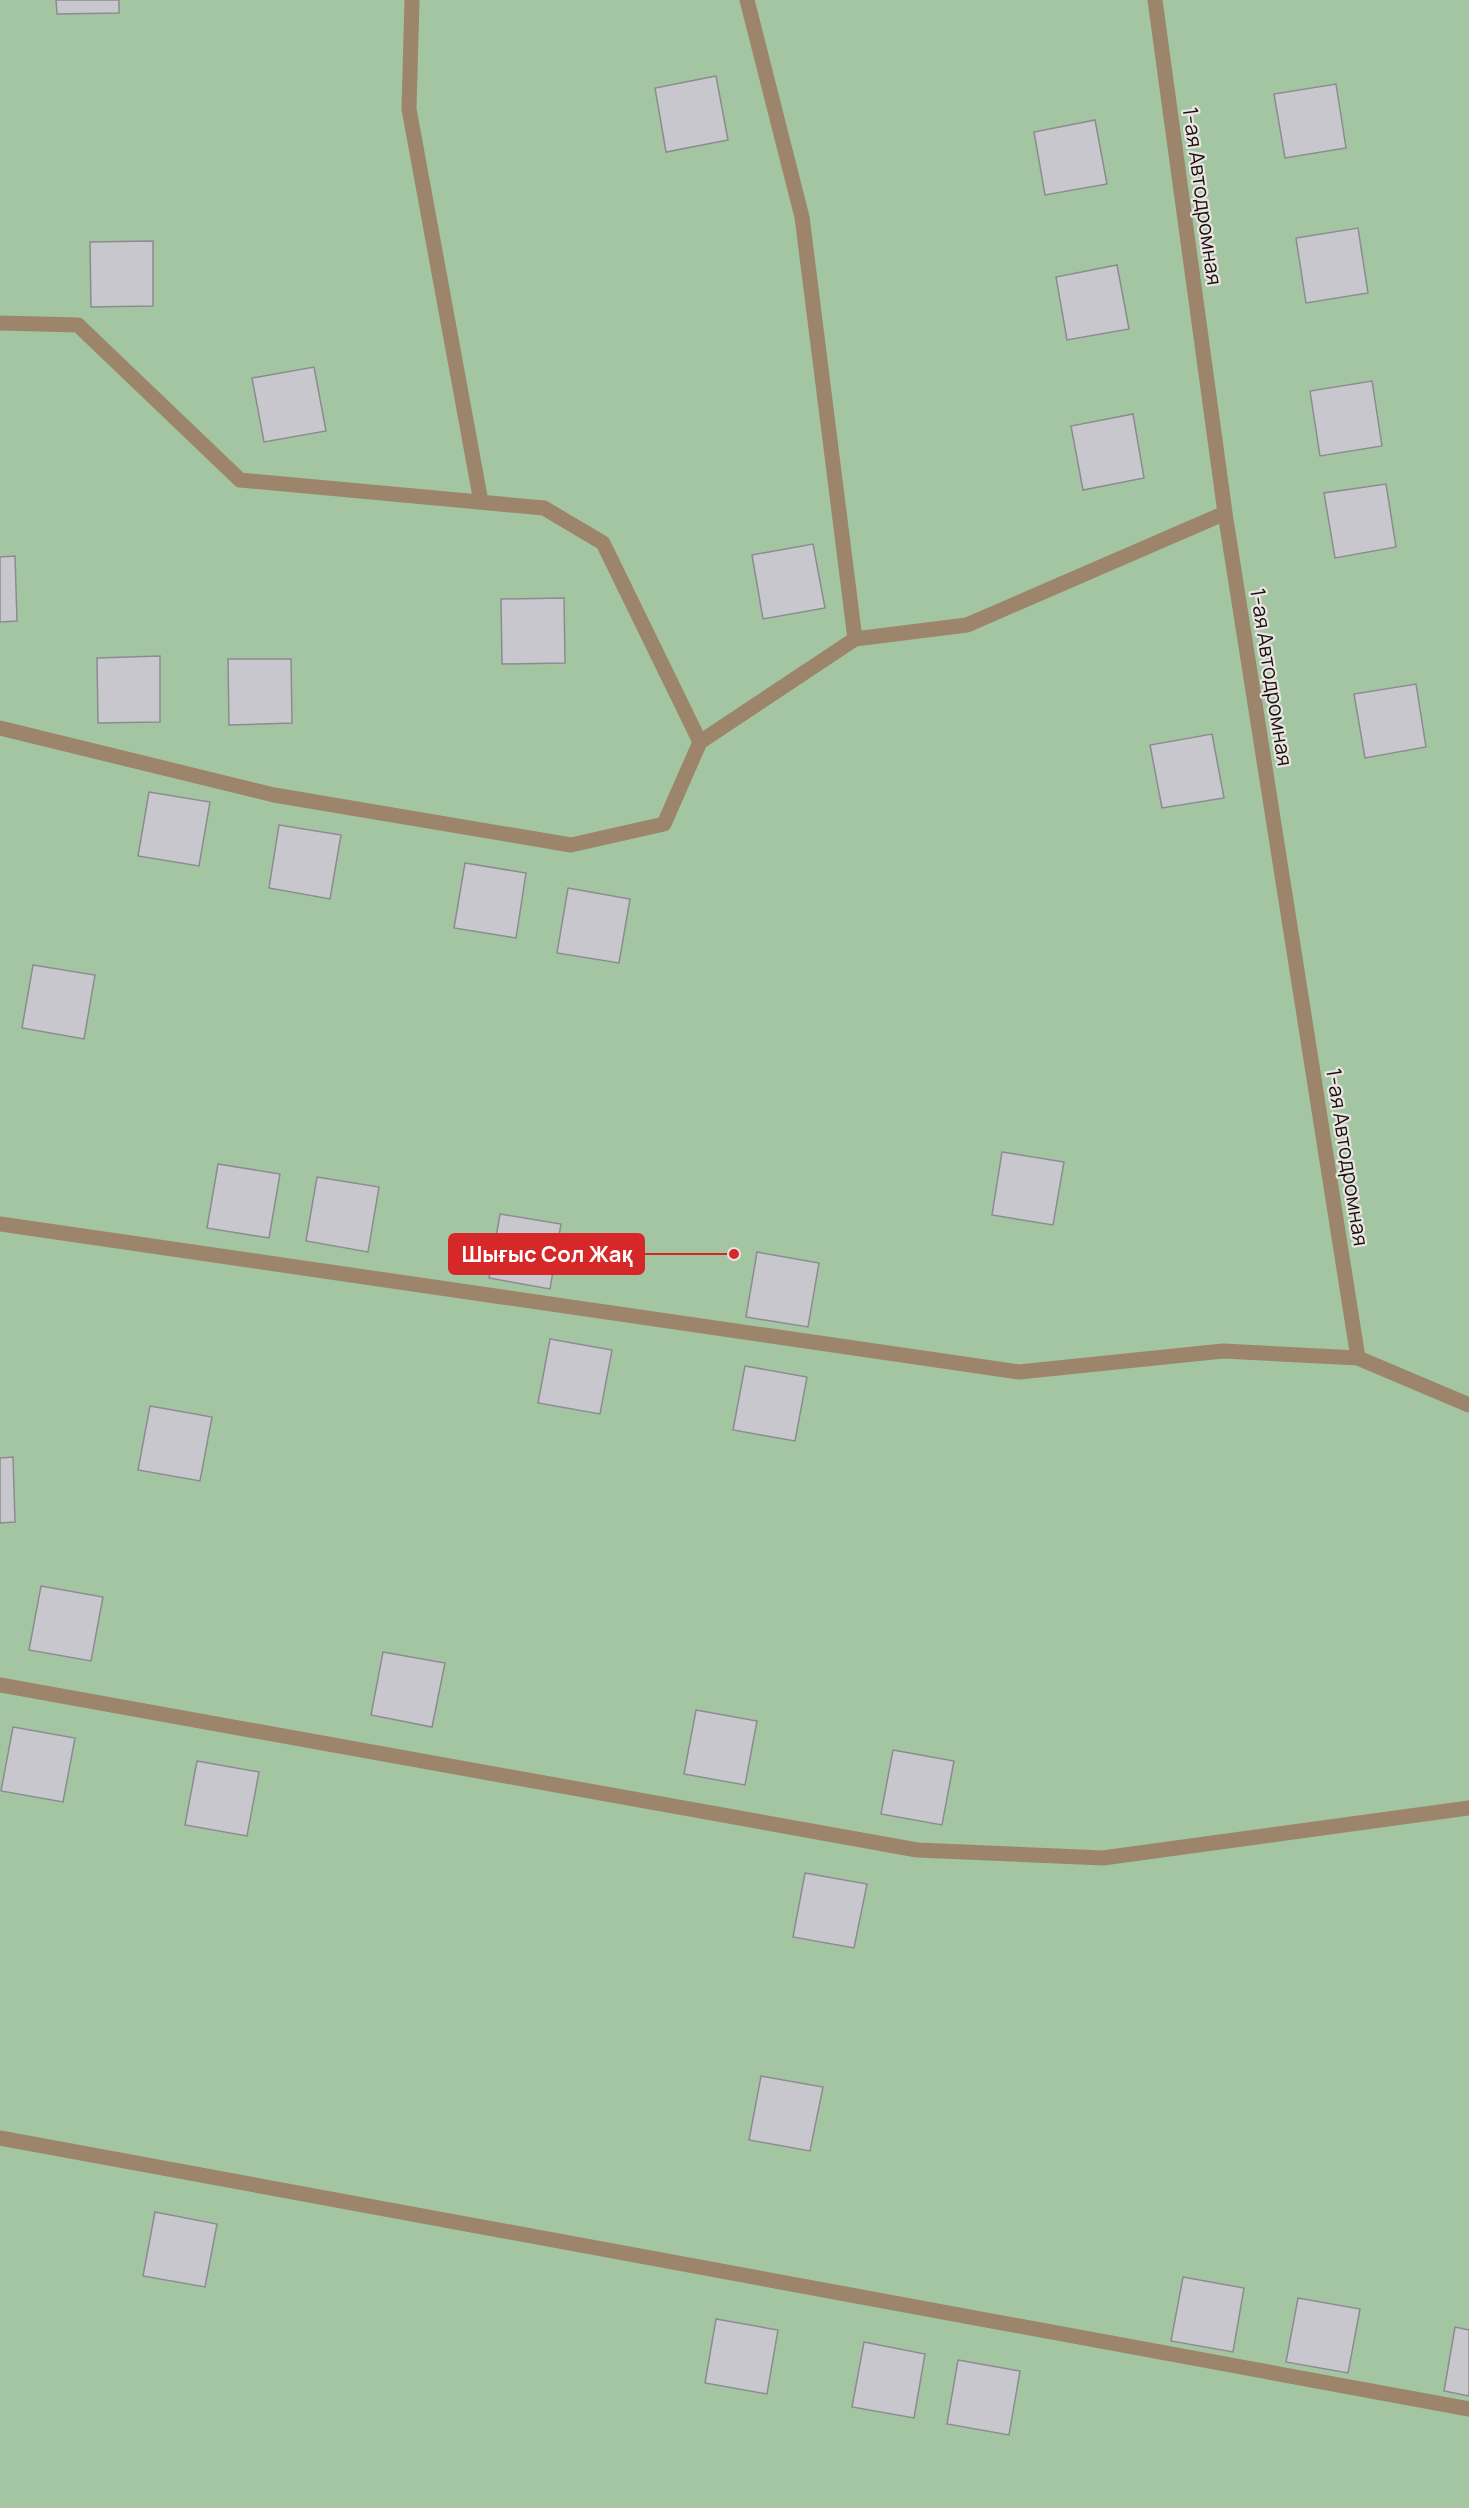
<svg xmlns="http://www.w3.org/2000/svg" width="1469" height="2508" font-family="Manrope,sans-serif">
<style>
.green{fill:#a3c5a1}
.building{fill:#c8c7cd;stroke:#8d8b91;stroke-width:1.5}
.lines{fill:none;stroke-linecap:round;stroke-linejoin:round}
.minor{stroke:#9c856b;stroke-width:15}
.labels{text-anchor:middle;dominant-baseline:central;stroke-width:4.5;stroke-linejoin:round;paint-order:stroke}
.street-label{font-size:21px;fill:#151211;stroke:#ebe4e0}
.leader{fill:none;stroke:#d62828;stroke-width:2}
.callout-dot{fill:#d62828;stroke:#ebe4e0;stroke-width:2}
.callout{fill:#d62828;stroke:#d62828;stroke-width:2}
.callout-label{font-size:22px;text-anchor:middle;font-weight:bold;fill:#fff}
</style>
<rect width="100%" height="100%" fill="#ebe4e0"/>
<path class="green" d="M0 0H1469V2508H0Z"/>
<path class="building" d="M56 0H119V13L57 14Z
M716 76 728 140 666 152 655 88Z
M1336 84 1346 148 1285 158 1274 94Z
M1095 120 1107 184 1045 195 1034 132Z
M1358 228 1368 293 1306 303 1296 238Z
M153 241V306L91 307 90 242Z
M1117 265 1129 329 1067 340 1056 277Z
M314 367 326 431 264 442 252 378Z
M1372 381 1382 446 1320 456 1310 391Z
M1133 414 1144 478 1083 490 1071 426Z
M1386 484 1396 547 1335 558 1324 493Z
M813 544 825 608 763 619 752 555Z
M15 556 17 621 0 622V557Z
M564 598 565 663 502 664 501 599Z
M160 656V722L98 723 97 658Z
M228 659H291L292 723 229 725Z
M1416 684 1426 747 1365 758 1354 694Z
M1212 734 1224 798 1162 808 1150 745Z
M149 792 210 802 199 866 138 856Z
M279 825 341 835 330 899 269 888Z
M465 863 526 873 516 938 454 928Z
M568 888 630 899 619 963 557 953Z
M33 965 95 975 84 1039 22 1028Z
M1002 1152 1064 1162 1053 1225 992 1215Z
M218 1164 280 1174 269 1238 207 1228Z
M317 1177 379 1187 368 1252 306 1241Z
M500 1214 561 1224 550 1289 489 1278Z
M757 1252 819 1263 808 1327 746 1317Z
M550 1339 612 1350 600 1414 538 1403Z
M745 1366 807 1377 795 1441 733 1430Z
M150 1406 212 1417 200 1481 138 1470Z
M13 1457 15 1522 0 1523V1458Z
M41 1586 103 1597 91 1661 29 1650Z
M383 1652 445 1663 432 1727 371 1715Z
M696 1710 757 1721 745 1785 684 1774Z
M13 1727 75 1738 63 1802 1 1791Z
M893 1750 954 1761 942 1825 881 1814Z
M197 1761 259 1772 247 1836 185 1825Z
M805 1873 867 1884 854 1948 793 1937Z
M761 2076 823 2087 810 2151 749 2140Z
M155 2212 217 2224 205 2287 143 2276Z
M1183 2277 1244 2288 1233 2352 1171 2341Z
M1298 2298 1360 2309 1348 2373 1286 2362Z
M716 2319 778 2330 767 2394 705 2383Z
M1455 2327 1469 2330V2396L1444 2391Z
M864 2342 925 2354 914 2418 852 2407Z
M958 2360 1020 2371 1009 2435 947 2424Z"/>
<g class="lines">
<path class="minor" d="M412 0 409 109 481 502
M747 0 802 217 855 639
M1155 0 1225 513 1358 1358
M0 323 78 325 240 480 544 508 603 543 700 742
M0 728 274 795 571 845 664 824 700 742 855 639 967 625 1225 513
M0 1224 1019 1372 1223 1351 1358 1358 1469 1405
M0 1685 917 1850 1103 1858 1469 1808
M0 2138 1469 2409"/>
</g>
<g class="labels">
<g class="street-label">
<text transform="translate(1203 196) rotate(82)">1-ая Автодромная</text>
<text transform="translate(1272 677) rotate(81)">1-ая Автодромная</text>
<text transform="translate(1348 1157) rotate(81)">1-ая Автодромная</text>
</g>
</g>
<path class="leader" d="M734 1254L644 1254"/>
<circle class="callout-dot" cx="734" cy="1254" r="6"/>
<rect class="callout" x="449" y="1234" width="195" height="40" rx="6"/>
<g class="callout-label">
<text x="547" y="1262">Шығыс Сол Жақ</text>
</g>
</svg>
